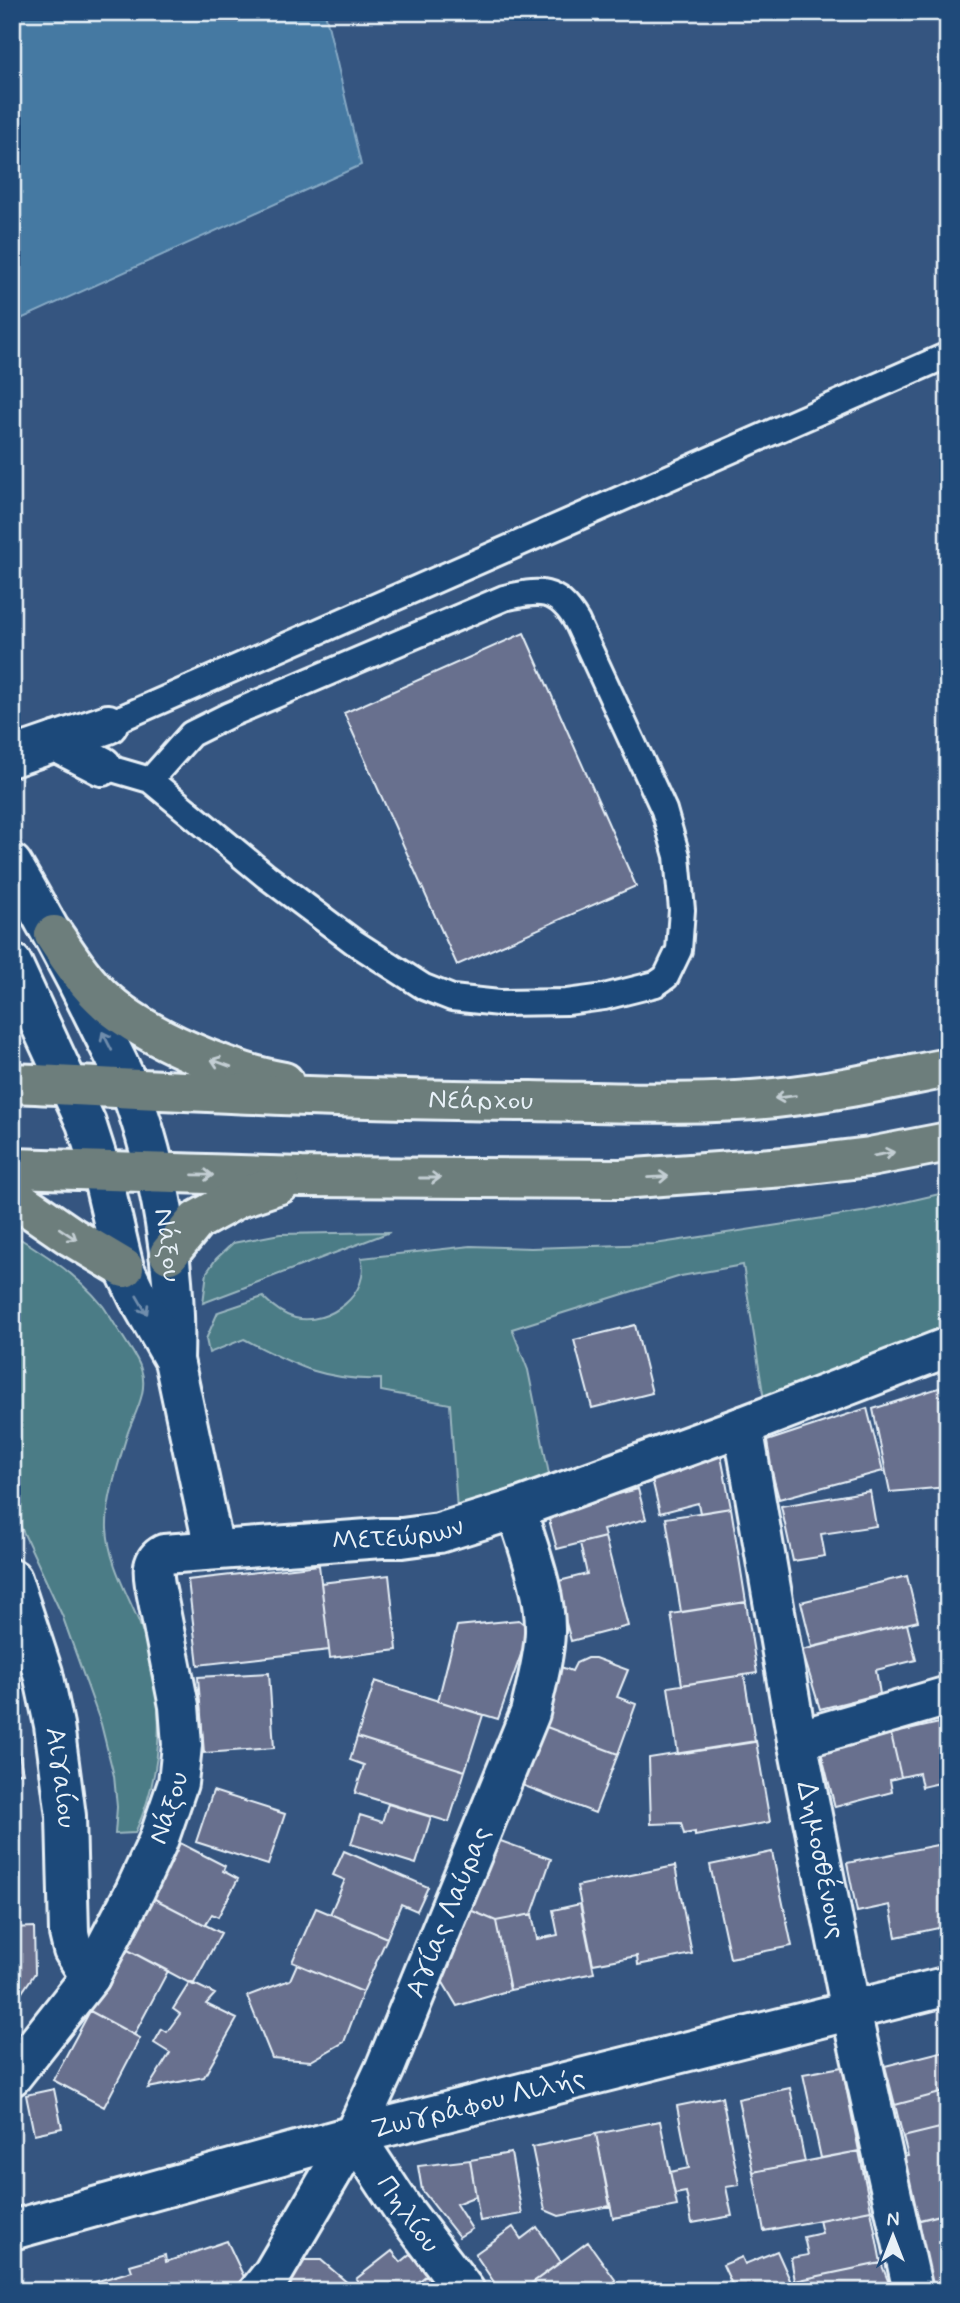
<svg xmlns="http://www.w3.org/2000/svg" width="960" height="2303" font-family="Mynerve,sans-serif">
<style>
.green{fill:#4c7c86;stroke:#9ab6bf;stroke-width:2}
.water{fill:#4479a2;stroke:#86a9c4;stroke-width:2}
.building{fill:#686f8e;stroke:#e8f1f8;stroke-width:2}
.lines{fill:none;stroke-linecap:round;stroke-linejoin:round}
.lane-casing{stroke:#e8f1f8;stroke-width:30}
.street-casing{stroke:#e8f1f8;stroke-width:44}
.primary-casing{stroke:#e8f1f8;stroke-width:44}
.lane{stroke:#1f4a7a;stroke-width:24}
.street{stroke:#1f4a7a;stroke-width:38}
.primary{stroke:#6d7e7c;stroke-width:38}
.oneway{stroke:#6f8dac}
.oneway2{stroke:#c3ced3}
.labels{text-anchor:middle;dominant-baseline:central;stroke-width:6;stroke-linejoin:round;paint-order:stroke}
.street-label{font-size:28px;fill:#e8f1f8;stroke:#1f4a7a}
</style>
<rect width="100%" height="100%" fill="#355580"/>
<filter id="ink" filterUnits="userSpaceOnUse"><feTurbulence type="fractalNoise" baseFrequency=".0143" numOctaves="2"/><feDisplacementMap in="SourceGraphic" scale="14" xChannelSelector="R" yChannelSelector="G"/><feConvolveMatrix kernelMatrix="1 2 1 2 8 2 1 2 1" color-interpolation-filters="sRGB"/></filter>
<g filter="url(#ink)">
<path class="green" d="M948 1192V1327L764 1400 743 1265 681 1276 512 1329 528 1370 550 1479 457 1511 450 1404 381 1391V1379C322 1381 295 1365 244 1339L209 1353 206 1339 218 1312 263 1297C272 1306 283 1315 295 1318 329 1326 372 1293 361 1258L471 1246 531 1248 655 1244 862 1212Z
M390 1232 203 1303 207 1272 216 1259 233 1243 280 1234Z
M12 1234C45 1253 79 1276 103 1306 110 1316 116 1327 123 1337 129 1347 138 1358 141 1369 149 1392 134 1414 127 1435 119 1462 106 1500 107 1528 109 1563 126 1591 139 1622 166 1691 166 1766 135 1833L115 1834 117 1807 114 1776 101 1724 62 1615 12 1508Z"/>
<path class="water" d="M12 12H325L361 165 12 323Z"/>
<path class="building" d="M524 633 636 886 457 965 344 713Z
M635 1325 652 1393 592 1408 574 1340Z
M948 1385V1487L890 1492 873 1409Z
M867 1408 883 1471 779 1499 764 1442Z
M721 1456 731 1508 700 1513 698 1503 660 1513 652 1479 665 1475 664 1469Z
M638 1489 646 1519 603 1530 605 1537 557 1549 547 1512Z
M870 1491 876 1526 821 1534 825 1556 793 1561 781 1506Z
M731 1508 746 1602 681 1612 666 1518Z
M605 1537 628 1626 571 1641 555 1582 587 1574 580 1543Z
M319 1565 329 1650 198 1665 188 1580Z
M389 1575 397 1650 330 1658 321 1583Z
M907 1576 918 1621 812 1647 801 1602Z
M746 1602 757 1673 682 1685 671 1614Z
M519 1620 530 1629 498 1719 438 1701 457 1626Z
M907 1624 916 1660 876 1670 880 1694 820 1709 802 1650Z
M587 1658H595L628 1670 617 1697 636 1704 618 1754 536 1723 558 1666 572 1671 576 1663Z
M269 1673 274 1748 204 1753 198 1677Z
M744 1675 755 1742 678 1754 668 1687Z
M375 1681 483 1715 465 1771 357 1737Z
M12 1718 23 1773 12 1774Z
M948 1721V1781L922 1787 919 1773 901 1777 891 1734Z
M536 1723 618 1754 595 1813 514 1782Z
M891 1734 901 1777 890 1780 892 1792 835 1807 821 1752Z
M357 1737 465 1771 449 1822 355 1793 364 1765 350 1760Z
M756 1741 770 1822 695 1836V1832L684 1834 681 1823 651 1824 649 1758Z
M213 1791 285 1814 268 1865 196 1842Z
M388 1804 431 1817 416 1864 351 1844 360 1815 382 1822Z
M495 1839 551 1859 532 1914 496 1921 470 1910Z
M180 1843 225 1866 223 1871 238 1879 218 1917 212 1914 205 1925 151 1897Z
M947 1843 948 1926 896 1937 890 1905 857 1912 847 1863Z
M12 1851 15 1928H12Z
M344 1851 428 1887 417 1911 401 1904 387 1938 330 1914 345 1880 333 1875Z
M772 1852 792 1946 730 1958 710 1865Z
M675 1866 692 1954 638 1965 637 1956 593 1964 577 1886Z
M151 1897 221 1933 193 1985 124 1948Z
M580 1904 594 1973 510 1990 496 1921 532 1914 537 1939 558 1935 553 1910Z
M316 1908 387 1938 363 1992 292 1962Z
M470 1910 496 1921 510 1990 457 2006 435 1969Z
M34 1927 35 1973 12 2007V1928Z
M124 1948 168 1971 134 2035 90 2011Z
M297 1964 363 1992 344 2042 311 2061 272 2058 247 1996 290 1980Z
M190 1982 215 1994 206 2004 237 2019 204 2077 148 2088 170 2053 154 2043 162 2029 167 2032 180 2014 173 2009Z
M90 2011 140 2038 104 2107 53 2080Z
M948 2050V2091L895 2105 885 2066Z
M842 2067 859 2151 821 2158 803 2074Z
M790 2088 805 2162 753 2172 738 2099Z
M54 2089 62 2128 34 2134 26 2095Z
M948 2091V2126L903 2137 895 2105Z
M722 2097 739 2185 726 2187 732 2216 692 2223 686 2192 675 2194 670 2172 689 2168 677 2106Z
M660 2121 677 2206 613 2218 596 2134Z
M948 2126V2213L915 2221 899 2158 908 2156 903 2137Z
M596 2134 610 2206 559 2216 545 2210 532 2147Z
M859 2151 871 2210 764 2231 753 2172Z
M511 2153 522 2214 480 2221 470 2160Z
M470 2160 476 2196 456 2204 472 2229 459 2237 422 2190 418 2166Z
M871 2210 881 2263 795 2281 791 2258 808 2255 804 2237 822 2233 819 2220Z
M948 2213V2291H927L909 2223Z
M513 2227 521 2239 537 2227 561 2262 521 2291H500L475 2254Z
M227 2241 244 2277 231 2291H64L132 2271 130 2265 165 2255 166 2262Z
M588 2242 616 2281 603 2291H521Z
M392 2251 401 2262 411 2254 427 2275 407 2291H365L356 2279Z
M777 2251 795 2291H735L723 2265 742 2257 745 2264Z
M304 2260H321L357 2291H284Z
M881 2263 892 2291H795L792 2284 795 2281Z
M427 2275 439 2291H407Z"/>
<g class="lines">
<g class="lane-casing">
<path id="lane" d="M108 724 948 355
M102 766 150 780 266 876 354 942 424 987 452 998 499 1003 567 1002 604 997 656 984 666 977 679 950 682 910 677 856 664 810 577 622C557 587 539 590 504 598L229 715 191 734 150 780"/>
</g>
<g class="street-casing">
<g id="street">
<path d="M56 742 102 766"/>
<path d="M12 757 108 724"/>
<path id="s1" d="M12 864C42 915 70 966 96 1019 107 1042 119 1063 129 1087 161 1169 177 1271 174 1359"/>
<path d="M12 963 86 1123 101 1170 124 1268 138 1297 174 1360 214 1549"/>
<path id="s2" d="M743 1426 797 1740 851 2011 913 2291"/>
<path id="s3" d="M12 1579 43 1673 54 1725 66 1816 69 1933 73 1950 90 1977"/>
<path d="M797 1740 948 1696"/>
<path id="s4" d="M12 2076 90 1977 135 1891 158 1841 178 1783 182 1745 179 1706 155 1585C153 1572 151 1561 164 1554L382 1538H402L439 1533 516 1509 743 1426 948 1347"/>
<path id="s5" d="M354 2135 402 2208 465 2291"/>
<path id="s6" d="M12 2230 354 2135 948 1986"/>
<path id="s7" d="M259 2291 273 2273 354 2135 385 2068 530 1713C536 1686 544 1659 545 1632 546 1591 528 1548 516 1509"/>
</g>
</g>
<g class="primary-casing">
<g id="primary">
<path d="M54 935C70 959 86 984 108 1003 148 1038 231 1073 284 1082"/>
<path id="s8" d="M12 1083C185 1091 358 1100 532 1101 612 1102 695 1106 775 1098 833 1092 891 1079 948 1068"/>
<path d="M12 1168 302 1177 621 1179 785 1167 870 1157 948 1142"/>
<path d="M12 1201 24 1204 72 1237 124 1268"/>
<path d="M169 1254 196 1221 238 1198 280 1184"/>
</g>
</g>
<use href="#lane" class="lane"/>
<use href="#street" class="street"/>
<use href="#primary" class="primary"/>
</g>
<defs><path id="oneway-shaft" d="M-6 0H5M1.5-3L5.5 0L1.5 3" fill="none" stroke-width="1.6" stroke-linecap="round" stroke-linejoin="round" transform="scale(1.75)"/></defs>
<g class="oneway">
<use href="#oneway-shaft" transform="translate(107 1041) rotate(-117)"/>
<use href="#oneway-shaft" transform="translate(142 1305) rotate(60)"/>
</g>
<g class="oneway2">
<use href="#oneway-shaft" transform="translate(221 1063) rotate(-160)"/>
<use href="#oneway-shaft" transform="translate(785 1097) rotate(173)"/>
<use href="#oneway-shaft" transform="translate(884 1154) rotate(-10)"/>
<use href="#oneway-shaft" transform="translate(203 1175) rotate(1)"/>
<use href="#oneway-shaft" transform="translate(658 1177) rotate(-3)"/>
<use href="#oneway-shaft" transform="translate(430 1178)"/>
<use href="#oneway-shaft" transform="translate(68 1234) rotate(34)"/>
</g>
</g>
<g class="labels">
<g class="street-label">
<text stroke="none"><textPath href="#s8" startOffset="469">Νεάρχου</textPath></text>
<text stroke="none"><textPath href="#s1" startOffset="415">Νάξου</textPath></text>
<text stroke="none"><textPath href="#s4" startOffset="810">Μετεώρων</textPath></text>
<text stroke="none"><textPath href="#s3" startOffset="205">Αιγαίου</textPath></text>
<text stroke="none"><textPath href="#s4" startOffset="313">Νάξου</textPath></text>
<text stroke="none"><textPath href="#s2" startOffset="441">Δημοσθένους</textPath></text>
<text stroke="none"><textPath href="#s7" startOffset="425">Αγίας Λαύρας</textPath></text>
<text stroke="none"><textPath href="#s6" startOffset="483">Ζωγράφου Λιλής</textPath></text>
<text stroke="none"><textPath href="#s5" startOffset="96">Πηλίου</textPath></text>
</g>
</g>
<rect width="960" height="2303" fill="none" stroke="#1f4a7a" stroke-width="42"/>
<rect x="21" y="21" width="918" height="2261" fill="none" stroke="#e8f1f8" stroke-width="2.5" filter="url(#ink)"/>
<g transform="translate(893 2236)" stroke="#1f4a7a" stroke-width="5" paint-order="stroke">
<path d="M0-5L12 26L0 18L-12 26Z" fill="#e8f1f8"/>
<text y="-10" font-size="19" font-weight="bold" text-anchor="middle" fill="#e8f1f8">N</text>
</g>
</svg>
